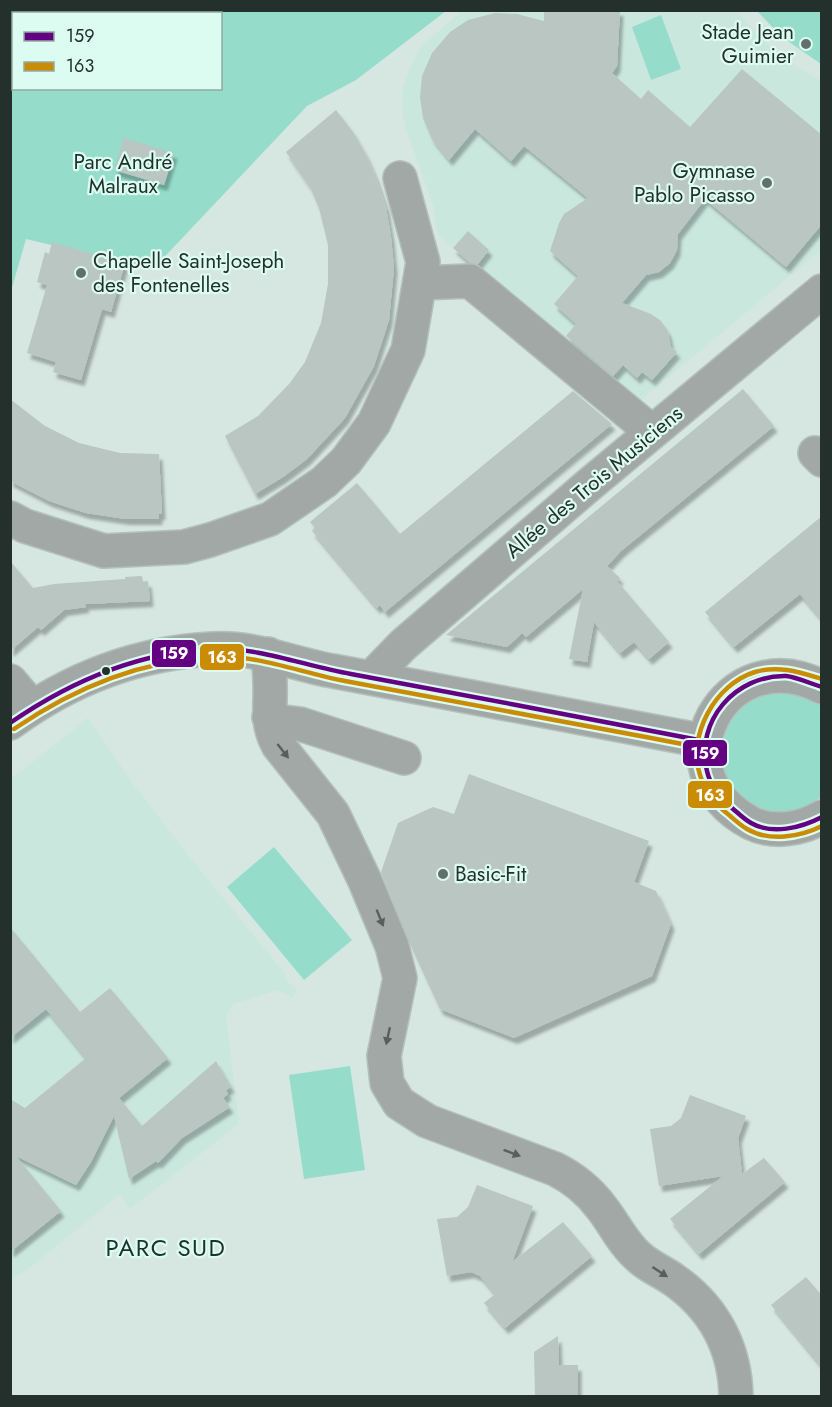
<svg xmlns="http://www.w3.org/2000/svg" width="832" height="1407" font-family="Jost,sans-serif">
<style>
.built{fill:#cae7de}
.green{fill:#95ddca;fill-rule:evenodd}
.building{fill:#b9c6c2;filter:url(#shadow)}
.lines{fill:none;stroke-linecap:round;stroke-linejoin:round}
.minor-casing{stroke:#b4c0bc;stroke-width:36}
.minor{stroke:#a1a8a6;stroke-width:33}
.bus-1-casing{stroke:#dcfbf1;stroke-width:9}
.bus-2-casing{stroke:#dcfbf1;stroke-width:9}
.bus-1{stroke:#640082;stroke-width:4.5}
.bus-2{stroke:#ca8c04;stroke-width:4.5}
.oneway{fill:#56605d}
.poi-dot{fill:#62706b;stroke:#dcfbf1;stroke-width:2}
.bus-dot{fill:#24302c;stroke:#dcfbf1;stroke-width:2}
.labels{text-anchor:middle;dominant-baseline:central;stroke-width:4.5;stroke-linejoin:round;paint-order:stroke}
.poi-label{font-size:21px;fill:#24302c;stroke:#dcfbf1;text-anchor:end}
.park-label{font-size:21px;fill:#1a302a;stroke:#dcfbf1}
.street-label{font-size:21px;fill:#24302c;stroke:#dcfbf1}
.quarter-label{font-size:24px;letter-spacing:1.5px;fill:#19322c;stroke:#dcfbf1}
.line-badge{stroke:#dcfbf1;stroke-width:2}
.badge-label{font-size:16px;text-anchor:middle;font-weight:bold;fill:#fff}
</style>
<defs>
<filter id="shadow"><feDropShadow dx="3.5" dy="6" stdDeviation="1.5" flood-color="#0004"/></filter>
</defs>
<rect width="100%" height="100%" fill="#d6e6e1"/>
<path class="built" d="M461 11H737L753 30 776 52 798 68 821 80V250L636 404 438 235 433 205 405 126 402 111 403 88 409 69 420 48Z
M88 718 131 781 188 855 286 975 285 979 297 990 293 998 278 990 233 1004 226 1016 239 1124 130 1209 119 1195 28 1269 11 1280V779Z"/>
<path class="green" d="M11 11H446L356 80 307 106 153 269 26 239 11 291ZM14 14H220V88H14Z
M757 11H821V64L782 37Z
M661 15 681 69 651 80 632 27Z
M770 687 821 702V797C793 818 763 819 737 794 726 784 718 770 717 754 716 744 728 720 731 709Z
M274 847 352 940 304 980 227 887Z
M350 1066 365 1170 304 1179 289 1075Z"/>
<path class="building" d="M544 10H620L617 66 612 73 641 99 648 90 690 127 742 69 822 135V224L786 267 705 199 678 234 677 250 670 263 659 272 646 275 622 303 651 314 661 321 668 332 671 347 677 352 652 380 642 372 637 378 623 365 613 376 566 336 576 324 554 304 578 276 550 251 559 223 564 214 588 198 524 146 511 161 475 129 449 160 432 139 423 118 420 97 422 76 432 53 450 32 468 20 495 13 517 14 544 21Z
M336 110 353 132 366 155 375 176 386 207 391 237 394 268 389 320 374 366 345 418 307 459 283 477 255 494 225 436 258 416 289 384 305 362 321 323 328 284V245L319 208 310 187 286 152Z
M124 138 174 153 164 185 114 170Z
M468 231 489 250 477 265 469 262 453 248Z
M52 242 125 263 111 312 102 309 81 380 53 372 56 362 27 353 47 285 37 282 45 252 49 254Z
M743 389 774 426 621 551 607 566 620 578 617 581 669 642 649 659 634 642 620 653 594 622 587 662 569 659 583 589 526 637 522 633 507 647 446 635Z
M573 391 612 424 385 612 380 605 377 608 312 531 315 528 310 522 357 483 400 534Z
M10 399 45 426 79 443 120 453 159 454 162 514H159V519H126L86 513 49 501 10 481Z
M822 516V620L800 594 734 647 705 612Z
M10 561 33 588 54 584 125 579V577L142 576 143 582 148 581 150 601 85 604 86 607 64 610 41 630 38 627 10 651Z
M469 774 649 841 634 882 656 891 671 924 652 976 514 1038 440 1009 411 946 381 872 398 823 433 807 454 814Z
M10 927 80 1012 110 988 168 1058 119 1098 142 1126 216 1061 231 1087 226 1090 228 1094 223 1098 230 1107 182 1138 158 1163 156 1161 129 1179 114 1116 91 1162 76 1185 16 1156 61 1211 10 1252V1099L25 1108 86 1058 46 1009 10 1038Z
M690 1095 746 1116 738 1138 742 1174 764 1158 785 1182 699 1254 670 1219 723 1176 659 1186 650 1129 671 1126 681 1118Z
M477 1185 533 1206 512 1262 563 1222 592 1256 505 1328 484 1303 495 1294 480 1276 471 1272 447 1276 437 1219 457 1217 468 1207Z
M806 1277 822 1296V1367L771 1305Z
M558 1336 559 1365H578V1396H535L534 1352Z"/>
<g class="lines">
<g class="minor-casing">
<path id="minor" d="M420 283 470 281 652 432
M815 453 822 460
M10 518 25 526 104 551 184 547 210 540 270 519 324 482 346 461 374 423 408 350 423 262 400 178
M268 654C269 664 270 674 270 684 271 708 266 723 278 745L333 814 365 881 392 946 400 978 384 1056 387 1083 399 1103 427 1121 555 1169C573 1178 589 1191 601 1207 614 1223 623 1244 640 1258 650 1267 663 1272 674 1280 714 1308 735 1348 736 1396
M371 678 403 645 590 484 822 291
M10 681 32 707
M822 687C726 637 652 770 751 823 773 834 802 829 822 817
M269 717 284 722 300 724 404 758
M10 723C71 678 137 653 212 649 254 646 292 664 333 671 457 694 581 717 704 741"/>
</g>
<use href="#minor" class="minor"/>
<g class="bus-1-casing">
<path id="bus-1" d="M822 687C811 684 797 677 786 676 735 675 695 721 707 771 710 785 721 800 732 808 738 813 744 819 751 823 772 835 801 828 822 817
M10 723C71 681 138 652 213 649 259 647 305 666 351 674 469 696 586 718 704 741"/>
</g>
<g class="bus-2-casing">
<path id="bus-2" d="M822 679C799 672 778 665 755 672 715 684 687 736 700 775 705 791 716 805 729 815 735 820 740 825 747 829 769 842 800 837 822 826
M14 729C74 688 139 661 212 657 257 654 301 673 345 681 465 703 584 725 703 748"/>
</g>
<use href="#bus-1" class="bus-1"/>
<use href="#bus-2" class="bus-2"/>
</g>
<defs><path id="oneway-solid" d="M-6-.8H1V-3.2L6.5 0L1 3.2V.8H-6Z" transform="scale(1.5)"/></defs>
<g class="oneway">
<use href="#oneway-solid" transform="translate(283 751) rotate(52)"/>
<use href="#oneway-solid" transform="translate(380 918) rotate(68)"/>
<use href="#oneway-solid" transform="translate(388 1036) rotate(102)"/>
<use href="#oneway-solid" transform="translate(512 1153) rotate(21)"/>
<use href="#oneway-solid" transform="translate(660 1272) rotate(33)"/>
</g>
<g class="poi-dot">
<circle cx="806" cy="44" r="6"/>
<circle cx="767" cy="183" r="6"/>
<circle cx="81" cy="273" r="6"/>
<circle cx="443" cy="874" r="6"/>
</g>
<circle class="bus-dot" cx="106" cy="671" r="5"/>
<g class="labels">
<g class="poi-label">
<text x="794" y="32">Stade Jean<tspan x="794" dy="24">Guimier</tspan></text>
<text x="755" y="171">Gymnase<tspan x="755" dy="24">Pablo Picasso</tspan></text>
<text x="93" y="261" text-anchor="start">Chapelle Saint-Joseph<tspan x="93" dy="24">des Fontenelles</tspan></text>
<text x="455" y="874" text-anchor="start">Basic-Fit</text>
</g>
<g class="park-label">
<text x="123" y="162">Parc André<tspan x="123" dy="24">Malraux</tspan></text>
</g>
<g class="street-label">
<text transform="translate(594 482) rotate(-40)">Allée des Trois Musiciens</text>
</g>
<g class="quarter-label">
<text x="166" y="1247">PARC SUD</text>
</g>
</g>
<g class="line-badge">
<rect x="151" y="639" width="46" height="29" rx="6" fill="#640082"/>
<rect x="199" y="643" width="46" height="28" rx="6" fill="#ca8c04"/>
<rect x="682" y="739" width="46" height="28" rx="6" fill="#640082"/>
<rect x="687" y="780" width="46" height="29" rx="6" fill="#ca8c04"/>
</g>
<g class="badge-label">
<text x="174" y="659">159</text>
<text x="222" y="663">163</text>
<text x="705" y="759">159</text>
<text x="710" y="801">163</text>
</g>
<rect width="832" height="1407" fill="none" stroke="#24302c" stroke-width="24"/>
<rect x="12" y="12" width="210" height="78" fill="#dcfbf1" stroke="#92aaa2" stroke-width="1.5"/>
<rect x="24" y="32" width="30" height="9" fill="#640082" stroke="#92aaa2" stroke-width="1.5"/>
<text x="66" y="42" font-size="18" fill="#24302c">159</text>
<rect x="24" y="62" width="30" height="9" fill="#ca8c04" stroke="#92aaa2" stroke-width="1.5"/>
<text x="66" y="72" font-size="18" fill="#24302c">163</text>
</svg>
